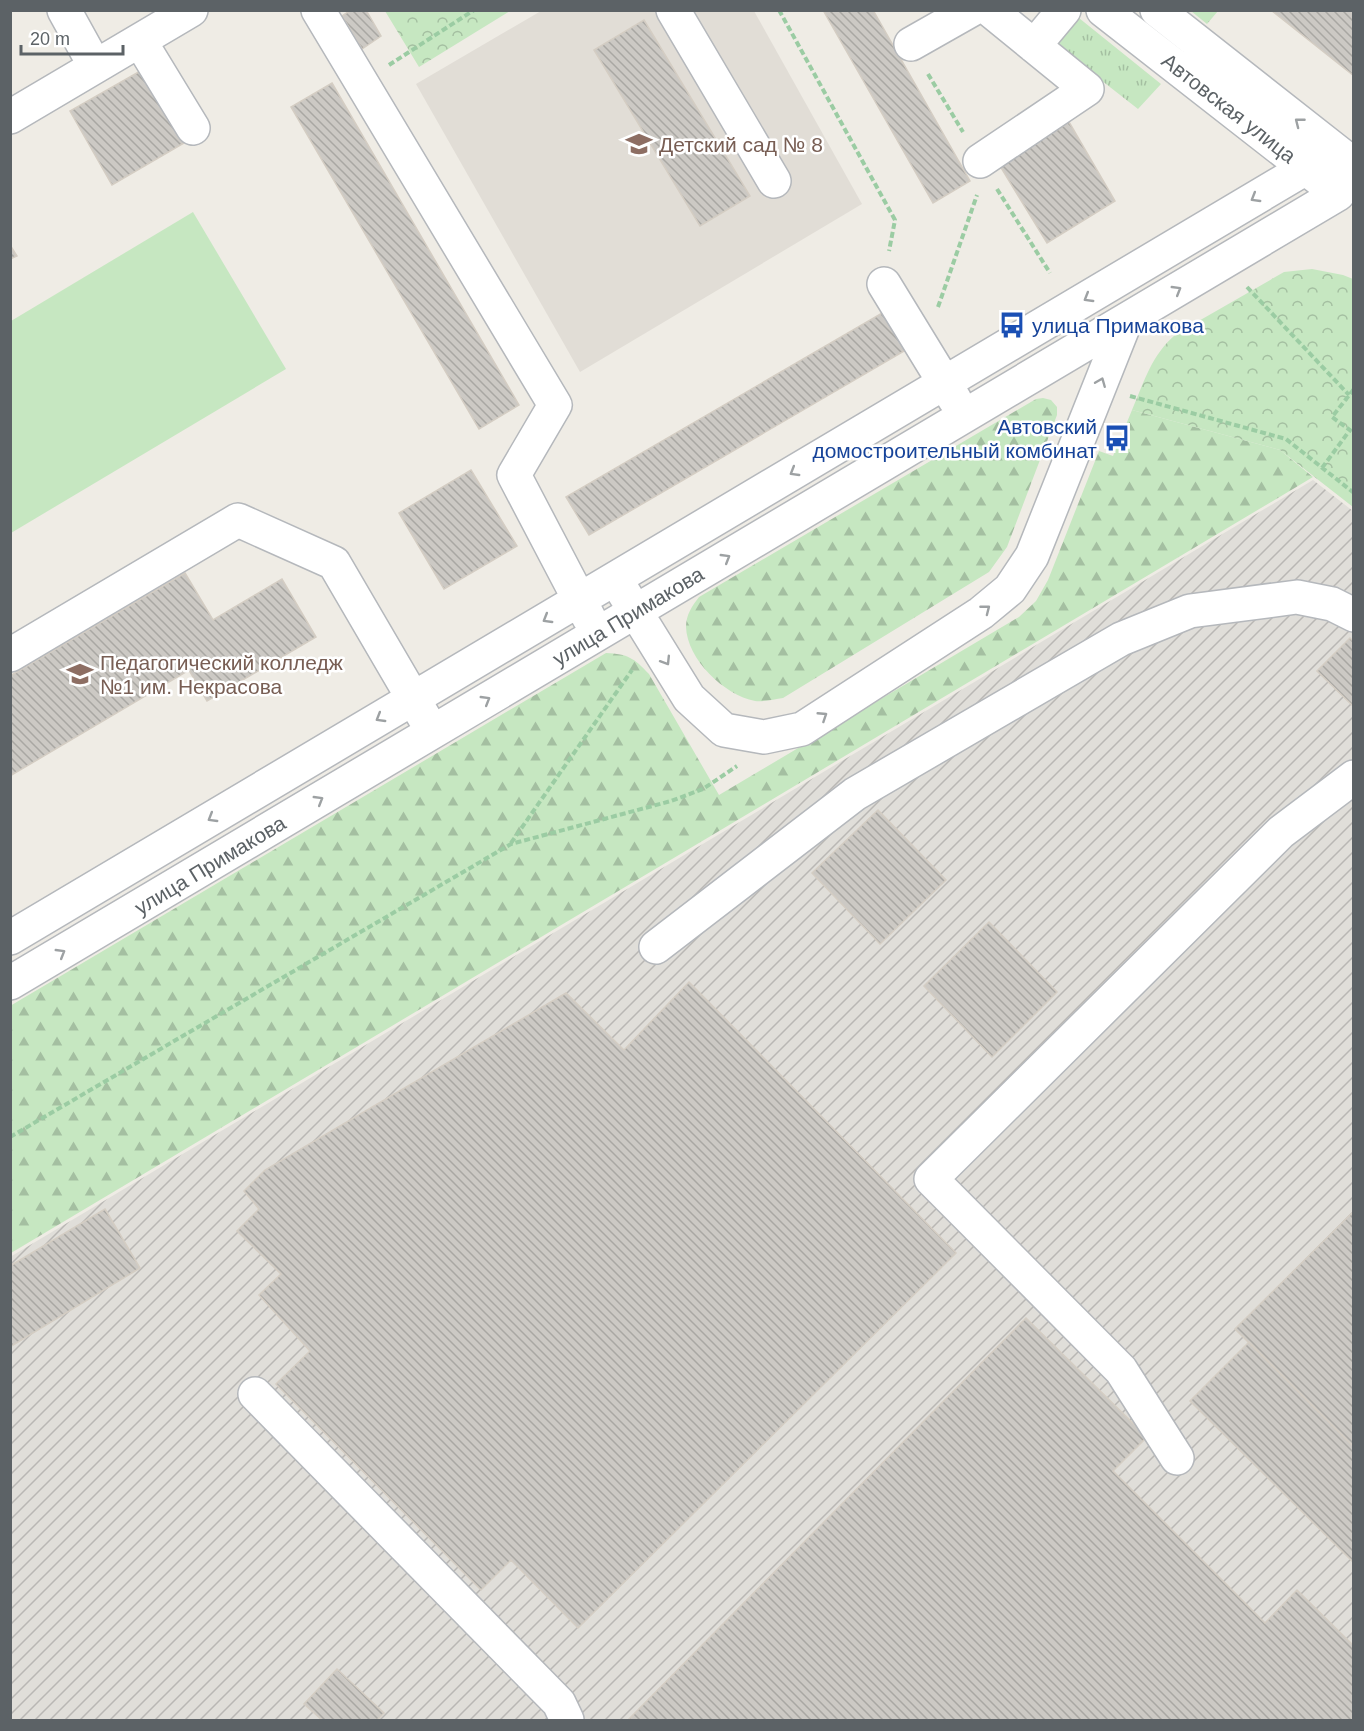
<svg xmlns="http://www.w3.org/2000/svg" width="1364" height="1731" font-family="Helvetica,sans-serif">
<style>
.industrial{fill:url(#industrial-furrows)}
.education{fill:#e1ddd6}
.grass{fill:url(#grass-tufts)}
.forest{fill:url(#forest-firs)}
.park{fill:url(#park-crowns)}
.garden{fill:#c6e7c1}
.building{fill:url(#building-back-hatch);stroke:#d4cdc3;stroke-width:1.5}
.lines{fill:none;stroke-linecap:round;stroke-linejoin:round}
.minor-casing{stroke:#b5b8bc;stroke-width:36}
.path{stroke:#9bcca3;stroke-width:4;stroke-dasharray:6 3;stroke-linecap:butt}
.minor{stroke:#fff;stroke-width:33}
.oneway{stroke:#9da1a3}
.labels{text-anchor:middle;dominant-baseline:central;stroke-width:5;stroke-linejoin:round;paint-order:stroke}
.street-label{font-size:21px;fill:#5c6266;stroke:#fff}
.education-label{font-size:21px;fill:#785e54;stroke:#fff;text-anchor:start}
.transit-label{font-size:21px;fill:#164399;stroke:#fff;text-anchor:start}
</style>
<defs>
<pattern id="industrial-furrows" width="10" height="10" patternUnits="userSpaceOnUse" patternTransform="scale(1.5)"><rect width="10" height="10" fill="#e0ded9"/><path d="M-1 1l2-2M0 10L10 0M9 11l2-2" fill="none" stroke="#b9b7b4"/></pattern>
<pattern id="grass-tufts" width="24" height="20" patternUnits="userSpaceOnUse" patternTransform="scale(1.5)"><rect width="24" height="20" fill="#c6e7c1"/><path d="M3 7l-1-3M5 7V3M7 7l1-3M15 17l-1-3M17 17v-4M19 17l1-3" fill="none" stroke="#a4bfa1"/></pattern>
<pattern id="forest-firs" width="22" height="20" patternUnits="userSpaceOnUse" patternTransform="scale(1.5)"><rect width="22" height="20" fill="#c6e7c1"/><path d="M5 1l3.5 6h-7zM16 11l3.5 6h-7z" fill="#a4bfa1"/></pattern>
<pattern id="park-crowns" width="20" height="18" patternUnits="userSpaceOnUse" patternTransform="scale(1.5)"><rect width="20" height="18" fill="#c6e7c1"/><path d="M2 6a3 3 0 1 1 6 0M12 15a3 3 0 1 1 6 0" fill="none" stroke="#a4bfa1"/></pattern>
<pattern id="building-back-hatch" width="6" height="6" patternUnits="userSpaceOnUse" patternTransform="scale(1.5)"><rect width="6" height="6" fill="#ccc9c4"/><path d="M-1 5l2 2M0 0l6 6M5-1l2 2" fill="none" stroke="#a9a7a3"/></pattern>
</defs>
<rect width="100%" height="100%" fill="#efece5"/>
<path class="industrial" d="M1313 480 1353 511V1720H11L10 1257Z"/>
<path class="education" d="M541 11H754L862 204 580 372 416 84Z"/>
<path class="grass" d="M1191 11H1218L1207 24Z
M1074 14 1161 84 1138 109 1051 41Z"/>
<path class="forest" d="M1043 398 1051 400 1057 407V415L1007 547 989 572 783 698C775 699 764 702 755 701 724 695 687 659 686 627 686 615 692 606 699 597L1036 399Z
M1132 410 1280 450 1313 477 11 1253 10 1006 606 653C628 654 634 658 649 674L719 795 1019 617 1036 601 1048 580 1099 451 1113 456Z"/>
<path class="park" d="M385 11H510L419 67Z
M1312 269 1343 275 1353 279V507L1280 450 1132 410C1145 380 1151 356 1176 334L1284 272Z"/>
<path class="garden" d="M193 212 286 369 11 533V321Z"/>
<path class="building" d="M351 10H366L381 36 362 49 342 16Z
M823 10H873L970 181 933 203Z
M1271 10H1354V76Z
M644 20 750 196 700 226 594 50Z
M142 70 184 143 112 185 70 111Z
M332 83 519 405 479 429 291 107Z
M1069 122 1115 201 1047 243 1000 166Z
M10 245 17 256 10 259Z
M889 309 911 347 589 535 566 497Z
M471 470 517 546 444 589 399 513Z
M185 573 213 620 282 579 316 637 207 701 189 670 10 776V676Z
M1350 638 1354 642V707L1317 671Z
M878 810 946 880 880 944 812 873Z
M989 922 1057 992 992 1057 924 986Z
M689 982 956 1253 578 1628 511 1560 481 1590 276 1384 310 1351 259 1295 281 1274 237 1231 259 1209 244 1191 265 1170 566 993 624 1050Z
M105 1209 140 1268 10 1347V1266Z
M1354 1211V1447L1235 1329Z
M1026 1318 1147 1437 1113 1471 1265 1623 1297 1590 1354 1646V1720H628Z
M1249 1342 1354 1447V1563L1190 1401Z
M337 1669 384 1713 377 1720H322L304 1704Z"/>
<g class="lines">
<g class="minor-casing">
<path id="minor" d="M64 10 95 66
M318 10 555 405 514 475 589 618
M673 10 774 181
M1103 10 1322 181
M1157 10 1354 165
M140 41 193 128
M911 44 971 10
M1034 46 1064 10
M10 117 191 10
M980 161 1087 89 990 10
M884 284 955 400
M624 593 689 698 724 730 764 737 802 729 981 613 1010 589 1032 556 1126 320
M10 655 238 520 334 563 424 717
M10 938 1306 168 1345 159
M656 947 855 794 1121 639 1190 611 1297 597 1332 604 1354 615
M10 983 1338 194 1345 159
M255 1394 559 1703 567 1720
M1177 1458 1121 1370 931 1179 1281 832 1354 777"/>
</g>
<path class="path" d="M779 10 895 220 889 251
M389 65 474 10
M928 74 963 132
M997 189 1050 273
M1247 287 1349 395
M938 307 977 195
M1354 389 1332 417 1354 433
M1130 396 1286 439 1354 493
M1322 468 1350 430
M511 843 632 670
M10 1137 511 844 671 801 703 789 737 766"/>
<use href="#minor" class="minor"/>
</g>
<defs><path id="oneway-chevron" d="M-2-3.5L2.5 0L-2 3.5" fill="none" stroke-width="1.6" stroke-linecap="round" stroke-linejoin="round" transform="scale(1.5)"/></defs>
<g class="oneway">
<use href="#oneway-chevron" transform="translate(1299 122) rotate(-142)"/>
<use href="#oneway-chevron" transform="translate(1255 198) rotate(149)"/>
<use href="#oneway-chevron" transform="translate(1177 290) rotate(-31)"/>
<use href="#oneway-chevron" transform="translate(1088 298) rotate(149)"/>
<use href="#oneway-chevron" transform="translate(1101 382) rotate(-68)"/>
<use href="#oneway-chevron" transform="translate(794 472) rotate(149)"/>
<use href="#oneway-chevron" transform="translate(726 558) rotate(-31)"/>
<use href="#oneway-chevron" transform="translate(986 609) rotate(-38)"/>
<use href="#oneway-chevron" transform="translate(547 619) rotate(149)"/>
<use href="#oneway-chevron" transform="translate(666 661) rotate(58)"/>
<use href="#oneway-chevron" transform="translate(486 700) rotate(-31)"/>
<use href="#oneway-chevron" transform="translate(823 716) rotate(-33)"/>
<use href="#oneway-chevron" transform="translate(380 718) rotate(149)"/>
<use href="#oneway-chevron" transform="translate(319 800) rotate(-31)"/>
<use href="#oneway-chevron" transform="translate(212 818) rotate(149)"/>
<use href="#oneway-chevron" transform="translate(61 953) rotate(-31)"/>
</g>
<defs>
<g id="school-bare" transform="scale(2.07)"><path d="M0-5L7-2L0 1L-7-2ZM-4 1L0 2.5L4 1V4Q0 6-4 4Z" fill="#8d6e63" stroke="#fff" stroke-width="2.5" paint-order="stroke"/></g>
<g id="bus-bare" transform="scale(2.07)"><path d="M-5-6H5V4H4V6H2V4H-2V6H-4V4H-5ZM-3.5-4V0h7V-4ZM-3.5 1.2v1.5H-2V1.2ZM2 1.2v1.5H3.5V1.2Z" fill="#1a4fb4" stroke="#fff" stroke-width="2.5" paint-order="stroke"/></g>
<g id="university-bare" transform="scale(2.07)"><path d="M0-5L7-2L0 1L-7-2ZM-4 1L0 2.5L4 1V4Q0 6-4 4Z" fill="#8d6e63" stroke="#fff" stroke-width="2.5" paint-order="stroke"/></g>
</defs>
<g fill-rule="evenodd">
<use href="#school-bare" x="639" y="144"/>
<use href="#bus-bare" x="1012" y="325"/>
<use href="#bus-bare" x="1117" y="438"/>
<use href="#university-bare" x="80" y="674"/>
</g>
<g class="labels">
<g class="street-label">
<text transform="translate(1229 108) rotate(38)">Автовская улица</text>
<text transform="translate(628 616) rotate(-31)">улица Примакова</text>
<text transform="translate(210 865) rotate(-31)">улица Примакова</text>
</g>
<g class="education-label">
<text x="659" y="144">Детский сад № 8</text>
<text x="100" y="662">Педагогический колледж<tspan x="100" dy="24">№1 им. Некрасова</tspan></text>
</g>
<g class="transit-label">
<text x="1032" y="325">улица Примакова</text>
<text x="1097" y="426" text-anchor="end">Автовский<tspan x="1097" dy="24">домостроительный комбинат</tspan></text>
</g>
</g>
<rect width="1364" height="1731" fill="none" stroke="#5c6266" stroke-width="24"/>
<path d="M21 45v9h102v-9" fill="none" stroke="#5c6266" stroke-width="3"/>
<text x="30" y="45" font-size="18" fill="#5c6266" stroke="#ffffff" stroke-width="4.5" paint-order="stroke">20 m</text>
</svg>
